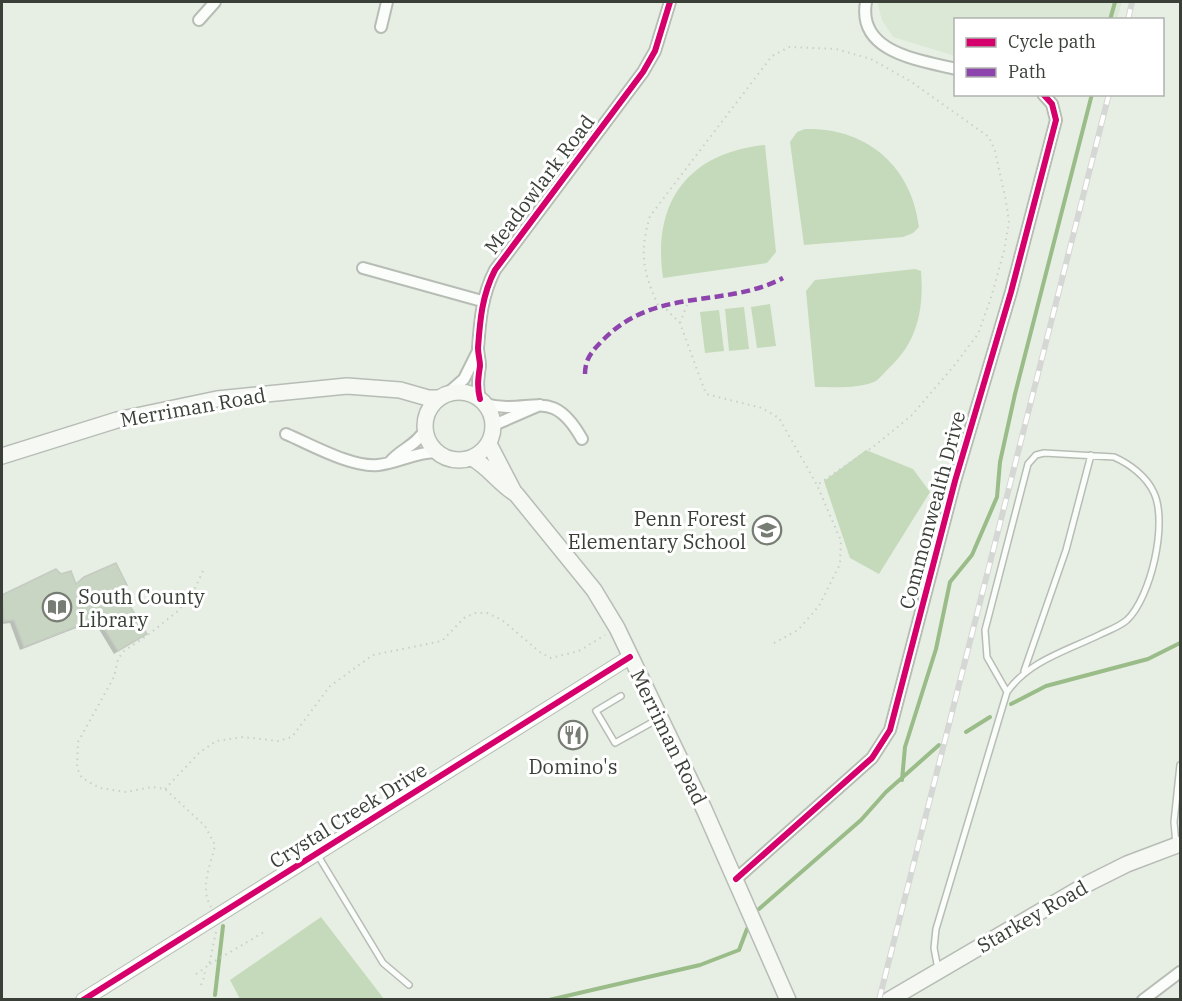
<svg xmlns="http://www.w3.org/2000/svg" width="1182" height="1001" font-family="'IBM Plex Serif',serif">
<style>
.built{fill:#dbe8d5}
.green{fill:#c4daba}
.shadow{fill:#0003}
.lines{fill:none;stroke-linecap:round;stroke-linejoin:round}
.stream{stroke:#9abc88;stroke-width:4}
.building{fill:#c8d5c2;stroke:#c5cbc2;stroke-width:1.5}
.service-casing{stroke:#b7bdb5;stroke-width:8}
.minor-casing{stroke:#b7bdb5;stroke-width:14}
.tertiary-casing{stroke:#b7bdb5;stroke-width:16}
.secondary-casing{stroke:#b7bdb5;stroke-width:18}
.path{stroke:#cacfc9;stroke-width:2;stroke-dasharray:1.5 4.5;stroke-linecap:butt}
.service{stroke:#fbfdfb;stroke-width:5}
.minor{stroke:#fbfdfb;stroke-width:10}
.tertiary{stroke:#fbfdfb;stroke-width:14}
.secondary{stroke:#f5f8f3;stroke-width:15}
.rail-casing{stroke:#d5d7d5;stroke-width:6}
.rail{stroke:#fff;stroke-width:4;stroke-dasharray:11;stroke-linecap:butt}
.quiet{stroke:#8e44ad;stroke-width:4.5;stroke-dasharray:9 4.5;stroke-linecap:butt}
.cycleway-casing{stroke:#fff;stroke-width:10}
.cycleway{stroke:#d6006c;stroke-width:6}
.labels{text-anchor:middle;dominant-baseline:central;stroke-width:6;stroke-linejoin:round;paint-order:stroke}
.street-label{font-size:20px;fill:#3a3f37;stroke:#fff}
.poi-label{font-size:20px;fill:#3a3f37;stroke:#fff;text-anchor:end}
</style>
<rect width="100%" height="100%" fill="#e7efe4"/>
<path class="built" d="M877 2H1122L1117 19 956 20 955 56 893 37 882 20Z"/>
<path class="green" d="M805 129C866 127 912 166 919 227L913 233 903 237 804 245 790 142 797 132Z
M765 145 776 252 767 263 663 278C652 202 688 153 765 145Z
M915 269 921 271C924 308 918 342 889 368 885 372 880 378 876 381 860 389 833 387 815 387L806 291 815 280Z
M770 304 776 346 757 348 751 307Z
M744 307 749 349 729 351 725 309Z
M719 310 724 351 705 353 700 312Z
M866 450 913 469 930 492 879 574 850 558 824 481Z
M321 917 384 999H240L230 980Z"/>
<path class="shadow" d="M56 570 76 586 123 587V597L145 634 114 654 94 621 20 650 10 623 2 624V597Z"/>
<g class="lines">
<path class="stream" d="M1110 20 1115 2
M1011 704 1046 686 1148 659 1180 643
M966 732 990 717
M902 780 905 747 936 649 950 582 972 555 997 497 1000 462 1015 394 1092 94
M759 909 861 820 886 792 939 745
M215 995 223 926
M549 1000 700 965 739 950 747 929"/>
</g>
<path class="building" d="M116 563 127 585 124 586 128 593 124 596 147 634 118 651 98 618 24 647 14 620 4 621 2 595 56 569 61 574 71 571 76 584 84 577Z"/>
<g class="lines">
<g class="service-casing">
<path id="service" d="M1024 671 1066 550 1091 455
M621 696 596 711 615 743 658 719
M1176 844 1174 822 1180 765
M317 854 383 963 409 985
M938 969 934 948 936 929 1007 692C1029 661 1066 651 1099 635 1109 630 1119 627 1127 620 1151 597 1168 523 1154 493 1147 477 1130 464 1114 457L1044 453 1036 455 1028 464 985 630 987 657 1007 692"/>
</g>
<g class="minor-casing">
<path id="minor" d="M866 2C857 53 920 60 956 69
M199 20 215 2
M381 27 387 2
M363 268 482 301
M447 394 464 379 478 351
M480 399C477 387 478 379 480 366 480 360 478 354 478 348 480 320 482 295 495 270L643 72 655 51 670 2
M485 404C532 416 551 384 582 439
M494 425 540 405
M286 434C310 444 352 468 378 465 398 463 416 452 436 452
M389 463C400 449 416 446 425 430
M736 879 872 758 890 730 955 481 1011 292 1056 120 1052 104 1043 94
M1143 1000 1180 972"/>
</g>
<g class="tertiary-casing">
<path id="tertiary" d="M83 1000 630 657"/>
</g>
<g class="secondary-casing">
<path id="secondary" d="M425 426a34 34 0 1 1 68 0a34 34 0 1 1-68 0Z
M489 444 514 492
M2 456 117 420 217 399 347 386 400 390 428 398H440
M472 458C489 467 499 484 516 494L594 590 617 628 704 809 788 1000
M889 1000 1089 883 1127 864 1180 844"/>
</g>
<path class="path" d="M658 305C643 272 639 252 650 216L772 56 789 47 836 49 871 59 910 81 989 137 995 151 1006 201 1009 222 1004 251 991 298 978 334 953 367 911 416 873 447 817 485 779 418 762 408 706 394 680 323 662 305
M680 323 689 300
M203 571 194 590 178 611 148 635 124 651 118 659 114 677 78 742 77 768 82 778 100 788 126 792 152 787 165 789 205 826 215 845C211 866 199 886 211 907
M774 643 798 630 819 606 840 564 841 541 817 485
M165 789 199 753 216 741 243 737 278 741 292 737 330 686 373 655 442 641 464 618 475 613H487L502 620 541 653 551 658 579 651 605 635
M210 964 264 932
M196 974 209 965 216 932
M201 985 205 975 204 969"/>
<use href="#service" class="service"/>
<use href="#minor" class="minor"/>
<use href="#tertiary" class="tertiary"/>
<use href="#secondary" class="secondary"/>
<g class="rail-casing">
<path id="rail" d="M1128 20 1132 2
M879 1000 1109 94"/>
</g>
<use href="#rail" class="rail"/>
<path class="quiet" d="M585 374C585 358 593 350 604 339 657 286 724 309 783 278"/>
<g class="cycleway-casing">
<path id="cycleway" d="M480 399C477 387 478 379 480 366 480 360 478 354 478 348 480 320 482 295 495 270L643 72 655 51 670 2
M736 879 872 758 890 730 955 481 1011 292 1056 120 1052 104 1043 94
M83 1000 630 657"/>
</g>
<use href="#cycleway" class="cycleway"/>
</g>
<defs>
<g id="school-ring" transform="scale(1.5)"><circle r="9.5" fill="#fff" stroke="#777d74" stroke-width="1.5"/><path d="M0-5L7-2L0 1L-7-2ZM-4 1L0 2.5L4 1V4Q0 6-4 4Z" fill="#777d74"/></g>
<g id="library-ring" transform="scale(1.5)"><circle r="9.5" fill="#fff" stroke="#777d74" stroke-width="1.5"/><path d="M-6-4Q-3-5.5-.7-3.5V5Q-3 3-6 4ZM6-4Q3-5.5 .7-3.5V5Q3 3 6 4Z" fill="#777d74"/></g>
<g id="restaurant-ring" transform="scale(1.5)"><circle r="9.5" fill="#fff" stroke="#777d74" stroke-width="1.5"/><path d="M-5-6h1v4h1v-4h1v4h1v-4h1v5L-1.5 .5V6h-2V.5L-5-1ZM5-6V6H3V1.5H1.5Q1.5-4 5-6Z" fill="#777d74"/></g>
</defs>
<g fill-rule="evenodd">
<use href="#school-ring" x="767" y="530"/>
<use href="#library-ring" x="57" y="607"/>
<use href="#restaurant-ring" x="573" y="735"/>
</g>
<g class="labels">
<g class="street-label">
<text transform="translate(539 184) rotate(-53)">Meadowlark Road</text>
<text transform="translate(193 407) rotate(-10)">Merriman Road</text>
<text transform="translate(932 510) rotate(-75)">Commonwealth Drive</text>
<text transform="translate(669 737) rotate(64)">Merriman Road</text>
<text transform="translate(348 815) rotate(-32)">Crystal Creek Drive</text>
<text transform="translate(1032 916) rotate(-30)">Starkey Road</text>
</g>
<g class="poi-label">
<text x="746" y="518">Penn Forest<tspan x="746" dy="23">Elementary School</tspan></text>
<text x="78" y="596" text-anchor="start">South County<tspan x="78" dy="23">Library</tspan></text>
<text x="573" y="766" text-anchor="middle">Domino's</text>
</g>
</g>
<rect width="1182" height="1001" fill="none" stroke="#3a3f37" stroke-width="6"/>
<rect x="954" y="18" width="210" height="78" fill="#ffffff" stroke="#b0b2af" stroke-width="1.5"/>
<rect x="966" y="38" width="30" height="9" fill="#d6006c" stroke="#b0b2af" stroke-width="1.5"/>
<text x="1008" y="48" font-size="18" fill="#3a3f37">Cycle path</text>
<rect x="966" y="68" width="30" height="9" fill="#8e44ad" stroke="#b0b2af" stroke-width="1.5"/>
<text x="1008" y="78" font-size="18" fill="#3a3f37">Path</text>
</svg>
